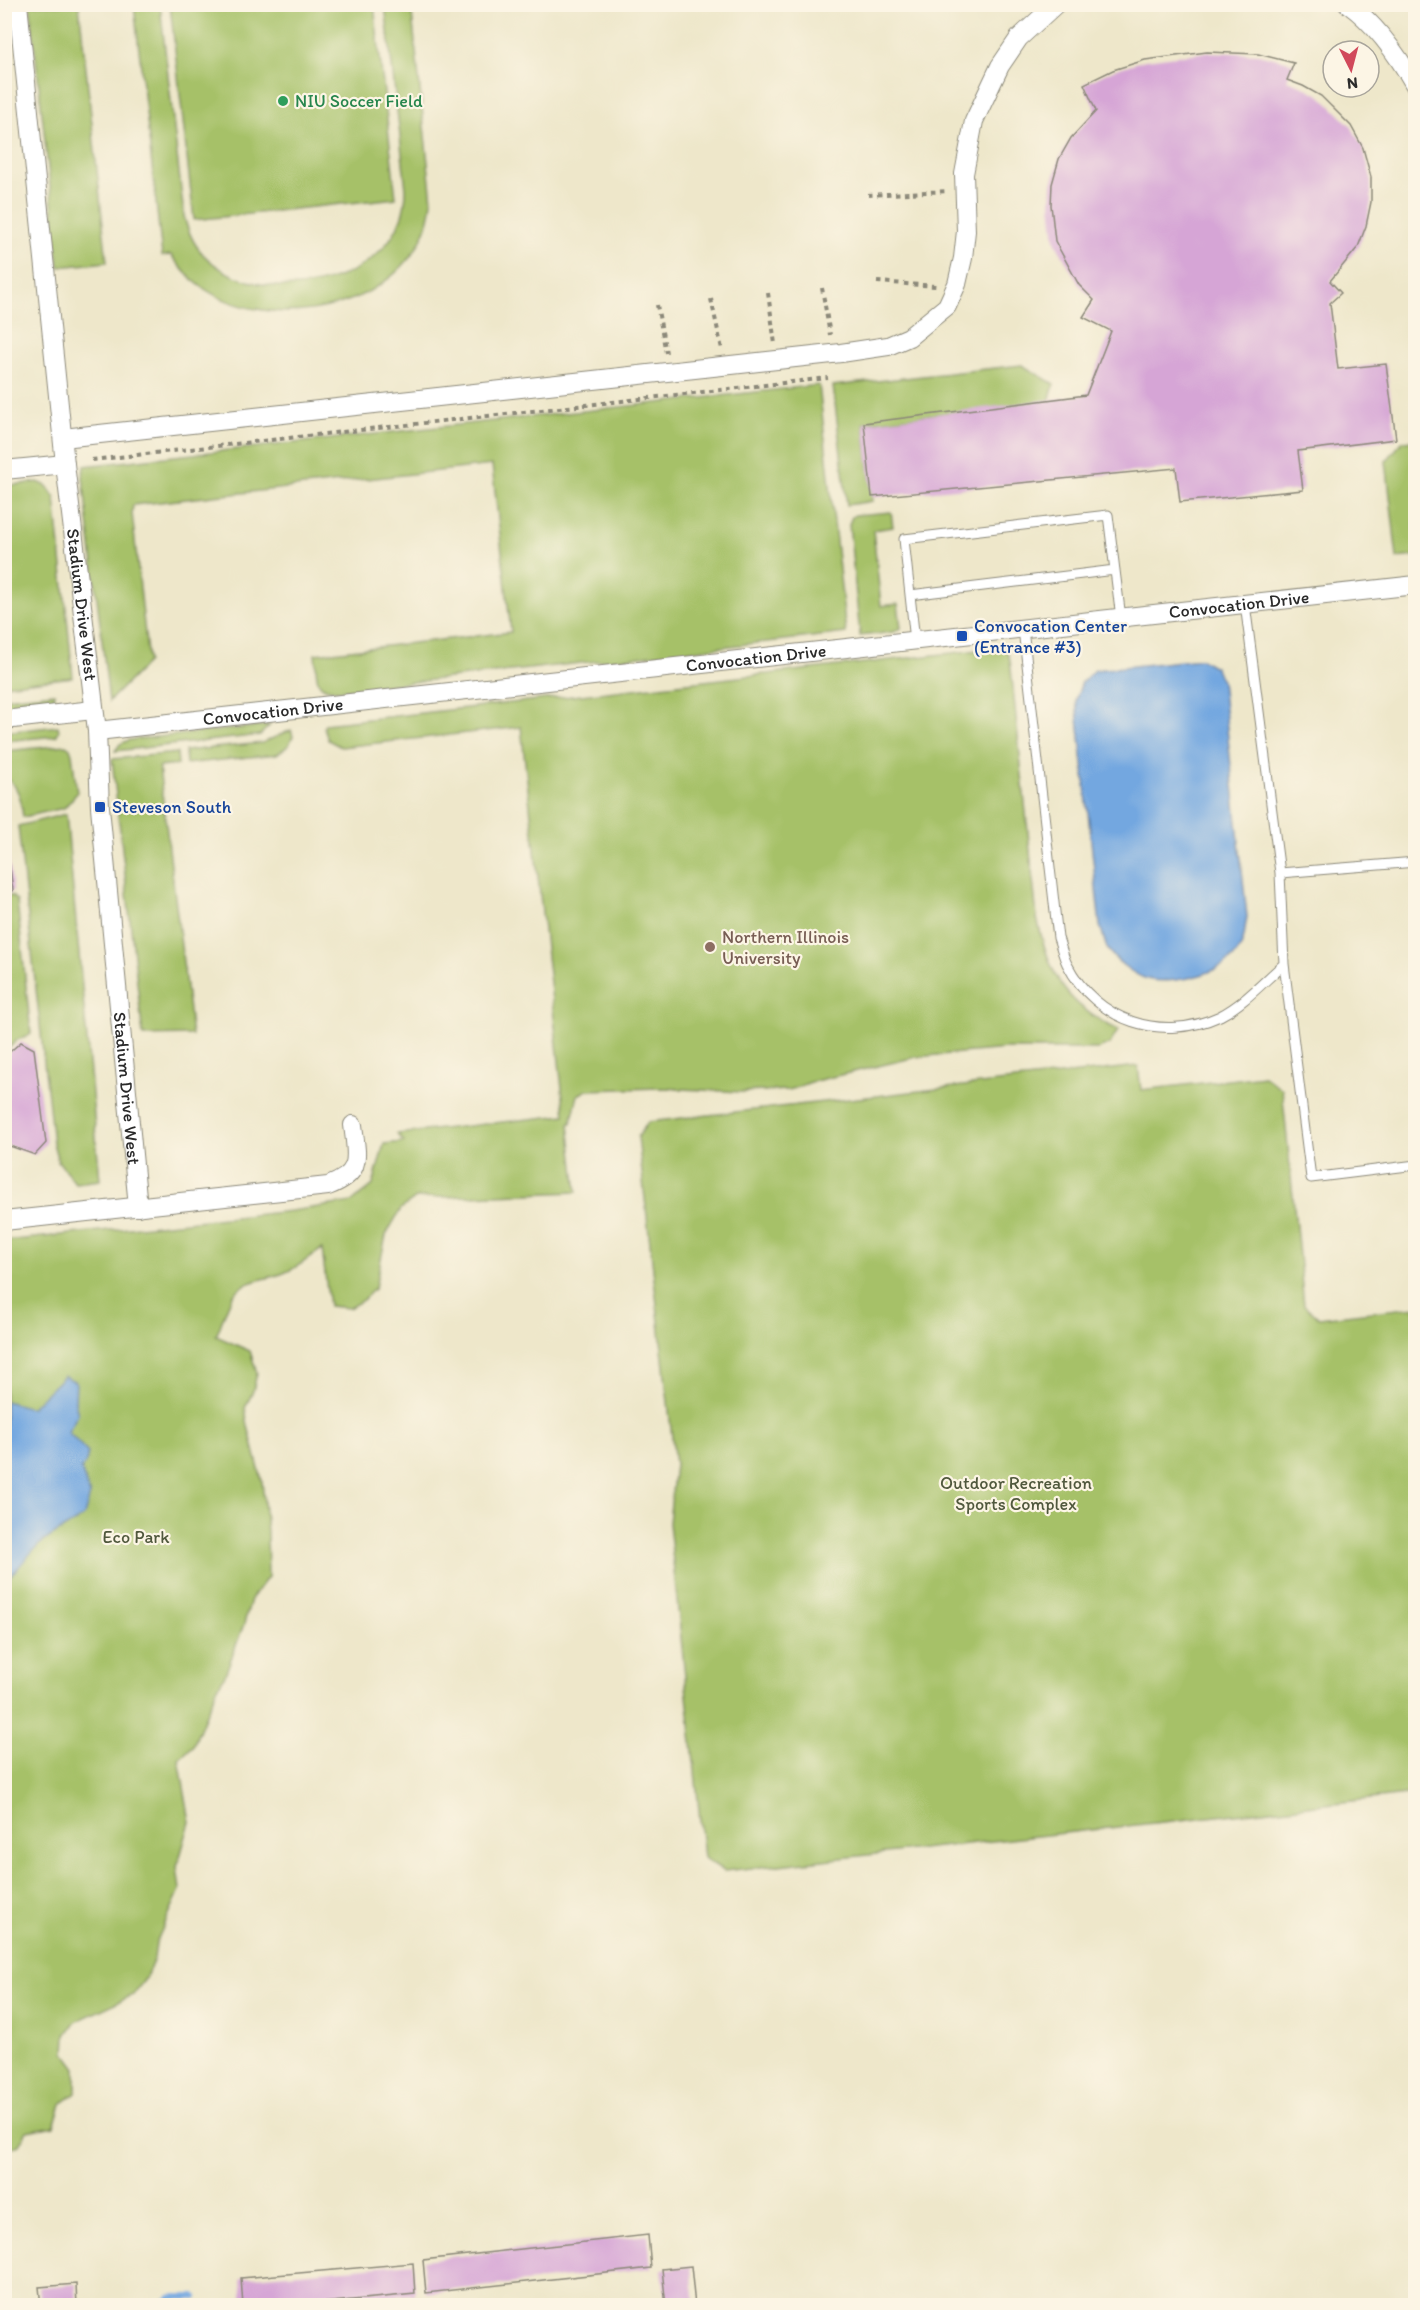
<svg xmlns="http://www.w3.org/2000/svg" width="1420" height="2310" font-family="Itim,sans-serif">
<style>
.green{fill:#a6c168;stroke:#68764a;stroke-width:1.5}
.water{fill:#73a7e0;stroke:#4f6986;stroke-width:1.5}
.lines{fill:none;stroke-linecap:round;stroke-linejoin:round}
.stream{stroke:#73a7e0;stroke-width:6}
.building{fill:#d6a5d6}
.lane-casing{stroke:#8c897a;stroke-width:11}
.street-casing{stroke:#8c897a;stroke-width:20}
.path{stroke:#8c897a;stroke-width:4;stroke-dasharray:4.5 4.5;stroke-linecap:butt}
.lane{stroke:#fff;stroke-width:9}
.street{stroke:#fff;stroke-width:18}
.leisure-dot{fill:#2e9e5b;stroke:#fcf5e5;stroke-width:2}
.transit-dot{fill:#1a4fb4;stroke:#fcf5e5;stroke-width:2}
.education-dot{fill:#8d6e63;stroke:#fcf5e5;stroke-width:2}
.labels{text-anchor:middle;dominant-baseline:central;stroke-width:4.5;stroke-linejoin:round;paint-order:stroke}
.leisure-label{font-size:18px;fill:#27864d;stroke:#fcf5e5;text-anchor:start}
.street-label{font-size:18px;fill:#2b2b2b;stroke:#fcf5e5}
.transit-label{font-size:18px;fill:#164399;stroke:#fcf5e5;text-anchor:start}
.education-label{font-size:18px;fill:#785e54;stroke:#fcf5e5;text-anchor:start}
.park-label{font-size:18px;fill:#50583d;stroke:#fcf5e5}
</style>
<rect width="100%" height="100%" fill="#fcf5e5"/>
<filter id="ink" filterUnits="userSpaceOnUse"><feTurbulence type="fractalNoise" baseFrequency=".0167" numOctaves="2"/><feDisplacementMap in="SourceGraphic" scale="12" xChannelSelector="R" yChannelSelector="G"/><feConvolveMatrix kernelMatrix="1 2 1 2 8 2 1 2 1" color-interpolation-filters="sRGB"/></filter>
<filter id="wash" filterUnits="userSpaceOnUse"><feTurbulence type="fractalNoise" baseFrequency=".008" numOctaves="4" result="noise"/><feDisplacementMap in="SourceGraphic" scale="24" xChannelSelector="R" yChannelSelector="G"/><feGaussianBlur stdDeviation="1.35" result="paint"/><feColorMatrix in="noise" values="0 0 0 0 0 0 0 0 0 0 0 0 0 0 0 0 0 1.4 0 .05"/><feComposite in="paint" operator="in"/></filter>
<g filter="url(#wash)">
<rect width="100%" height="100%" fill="#eee7ca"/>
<path class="green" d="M30 5H79L107 262 59 267Z
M134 5H160L184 216C188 232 195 248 208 259 270 315 406 282 406 189L385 5H411L432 201C423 305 275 342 199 285 188 277 179 266 171 255L162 256Z
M170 5H374L396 198 194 220Z
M1022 365 1054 384 1049 401 864 423 873 501 847 505 833 386Z
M819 385 846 633 343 690C312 691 318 679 315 654L511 632 492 465 133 505 132 513 148 662 109 701 83 477 84 466Z
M1415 440V556L1397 558 1386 461 1403 441Z
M38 482 47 486 55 498 73 677 5 685V486Z
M891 512 893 527 873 530 881 606 898 604 901 628 894 632 860 636 849 524 852 517 855 515Z
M1005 647 1010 660 1037 918C1049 974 1064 1004 1118 1030L1110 1044 1099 1049H1006L916 1057 811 1082 789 1090 742 1092 661 1088 587 1090 578 1095 571 1123 569 1124 577 1192 416 1198 401 1209 386 1235 375 1288 363 1300 349 1308 329 1306 322 1249C311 1256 299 1267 286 1272 270 1280 247 1278 235 1293 227 1302 222 1324 216 1336L250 1351 257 1373 253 1391 245 1408 248 1426 262 1481 267 1532 268 1577 251 1599 244 1624 225 1675 216 1690 193 1746 179 1759 190 1822 177 1867 180 1890 156 1943 154 1959 145 1979 133 1995 75 2022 66 2035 65 2053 76 2068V2093L61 2104 54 2126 27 2131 19 2145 5 2151V1241L291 1211 352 1202 373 1185 384 1144 404 1142 397 1134 565 1115 521 727 341 747 328 740 324 728 325 724Z
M54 693 55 700 5 706V698Z
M270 725 260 735 252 736 115 751 120 744 129 740Z
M58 726 59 731 56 736 5 741V732Z
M291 730 293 736 289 745 277 754 186 764 185 751 262 743Z
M66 745 70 748 72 754 77 793 64 808 23 817C21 801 20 786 5 778V751Z
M177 753 178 765 159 767 192 1035 143 1036 112 759Z
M66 814 100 1180 75 1183 58 1161 53 1143 18 826Z
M4 894 12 896 17 901 31 1034 17 1040 5 1052Z
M1138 1066 1141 1090 1264 1076 1282 1089 1304 1305 1319 1318 1415 1307V1794L724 1871 704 1858 669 1523 675 1464 638 1137 648 1122Z"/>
<path class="water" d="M1201 659 1215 667 1222 681 1247 917C1245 925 1245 936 1242 944 1231 973 1174 986 1147 979 1134 975 1114 960 1107 948 1104 941 1103 933 1100 926L1076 699 1082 682 1095 670Z
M64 1376 76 1382 75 1403 78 1414 68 1432 88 1453 86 1463 81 1469 90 1495 84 1516C70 1526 52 1534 39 1545 28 1554 14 1575 5 1580V1401L31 1408Z"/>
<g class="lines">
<path class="stream" d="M158 2306 172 2297H195"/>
</g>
<g id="blocks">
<path class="building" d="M1207 52 1258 54 1294 63 1287 80 1303 86 1321 96 1351 126 1363 148 1371 177V202L1366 226 1358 247 1330 281 1341 293 1330 303 1338 369 1386 364 1396 439 1298 451 1303 490 1180 502 1176 468 872 497 864 423 1086 395 1111 331 1083 317 1094 300 1079 285 1055 241 1051 205 1052 184 1059 159 1071 138 1096 111 1084 84 1113 70 1145 60Z
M4 824 13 890 7 895 4 894Z
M21 1042 34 1049 46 1143 35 1155 4 1144V1057Z
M648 2235 651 2268 426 2293 423 2260Z
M413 2263 415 2294 290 2306H243L241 2278Z
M691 2266 695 2306H666L662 2269Z
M76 2284 77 2306H41L39 2287Z"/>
</g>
</g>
<g filter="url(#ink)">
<use href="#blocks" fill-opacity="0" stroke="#8c897a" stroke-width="1.5"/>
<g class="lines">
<g class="lane-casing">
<path id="lane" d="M1115 570 910 595 904 539 1108 515 1121 618
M910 595 915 641
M1245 604 1280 873 1416 862
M1023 629 1058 938C1061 946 1063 956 1067 964 1096 1021 1161 1043 1220 1016 1244 1004 1264 981 1284 964
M1280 873 1284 964 1311 1178 1416 1165"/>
</g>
<g class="street-casing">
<g id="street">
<path id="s1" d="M18 4 65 464 97 731 100 807 138 1207"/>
<path d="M1348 4C1377 25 1399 57 1416 87"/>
<path d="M63 438 841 353 888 346 909 337 947 306 957 284 963 258 966 231 964 174 974 121 1000 66 1019 38 1056 4"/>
<path d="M4 470 65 464"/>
<path d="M4 720 93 710"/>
<path id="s2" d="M97 731 1416 585"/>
<path d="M4 1221 328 1186C363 1173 357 1158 353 1125"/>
</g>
</g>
<path class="path" d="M868 195 948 191
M877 282 936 286
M822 288 830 335
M768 293 775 344
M711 299 722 349
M657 305 666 353
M92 460 828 378"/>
<use href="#lane" class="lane"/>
<use href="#street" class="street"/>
</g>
</g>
<circle class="leisure-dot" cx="283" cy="101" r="6"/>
<g class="transit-dot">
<rect x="956" y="630" width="12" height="12" rx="3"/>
<rect x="94" y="801" width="12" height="12" rx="3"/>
</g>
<circle class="education-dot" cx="710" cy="947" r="6"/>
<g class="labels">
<g class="leisure-label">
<text x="295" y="101">NIU Soccer Field</text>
</g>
<g class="street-label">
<text stroke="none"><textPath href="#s1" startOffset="604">Stadium Drive West</textPath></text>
<text stroke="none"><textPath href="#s2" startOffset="1149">Convocation Drive</textPath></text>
<text stroke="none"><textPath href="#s2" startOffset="663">Convocation Drive</textPath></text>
<text stroke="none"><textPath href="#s2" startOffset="177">Convocation Drive</textPath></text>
<text stroke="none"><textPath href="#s1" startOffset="1090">Stadium Drive West</textPath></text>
</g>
<g class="transit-label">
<text x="974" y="626">Convocation Center<tspan x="974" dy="21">(Entrance #3)</tspan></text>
<text x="112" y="807">Steveson South</text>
</g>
<g class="education-label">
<text x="722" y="937">Northern Illinois<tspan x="722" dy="21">University</tspan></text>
</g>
<g class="park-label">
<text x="1016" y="1483">Outdoor Recreation<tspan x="1016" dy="21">Sports Complex</tspan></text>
<text x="136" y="1537">Eco Park</text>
</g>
</g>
<rect width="1420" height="2310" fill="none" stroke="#fcf5e5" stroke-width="24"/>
<g transform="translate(1351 69) rotate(174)"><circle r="28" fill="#fcf5e5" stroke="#a8a49b" stroke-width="1.5"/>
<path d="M0-4.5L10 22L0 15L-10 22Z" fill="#d1495b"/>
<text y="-9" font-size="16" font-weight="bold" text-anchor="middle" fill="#2b2b2b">N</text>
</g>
</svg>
